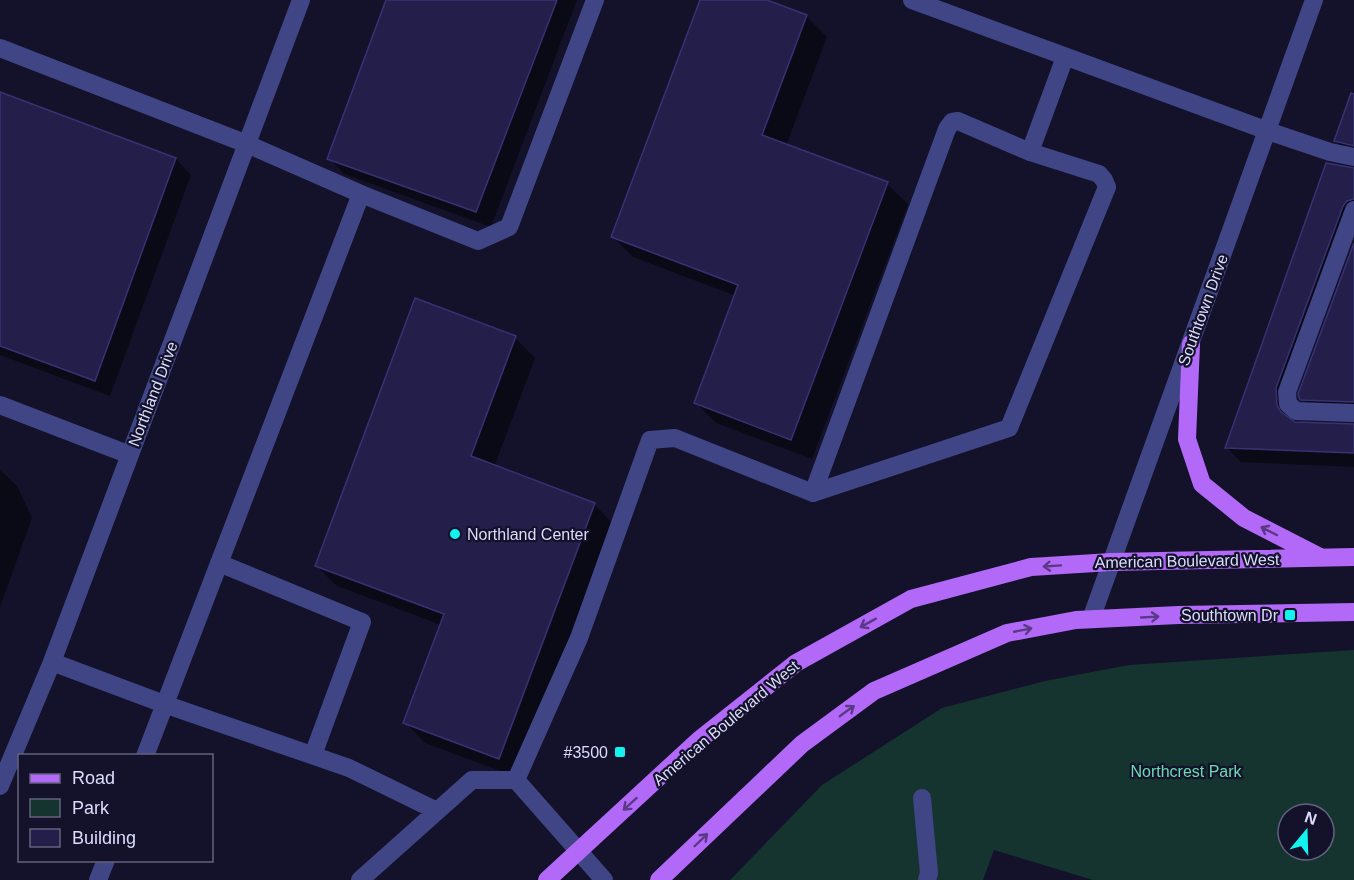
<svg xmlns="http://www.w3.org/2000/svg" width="1354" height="880" font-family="Arial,sans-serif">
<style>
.green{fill:#15332f;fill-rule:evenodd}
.shadow{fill:#0007}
.building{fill:#231f4a;stroke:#383274;stroke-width:1.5}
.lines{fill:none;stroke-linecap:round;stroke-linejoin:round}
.minor{stroke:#404586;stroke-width:18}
.major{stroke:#b269f8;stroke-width:18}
.oneway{stroke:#5b3987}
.poi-dot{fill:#12f3f0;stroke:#13122a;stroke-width:2}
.labels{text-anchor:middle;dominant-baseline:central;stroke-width:4.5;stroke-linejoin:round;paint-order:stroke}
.street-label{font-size:16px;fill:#dcdcfd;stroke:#13122a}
.poi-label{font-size:16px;fill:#dcdcfd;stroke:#13122a;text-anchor:end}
.park-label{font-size:16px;fill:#6adbb2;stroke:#13122a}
</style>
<rect width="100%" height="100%" fill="#13122a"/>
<path class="green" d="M1354 650V880H1093L994 850 983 880H730L822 785 942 708 1045 681 1129 665ZM1288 814H1324V850H1288Z"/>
<path class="shadow" d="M388 0H577L491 227 344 174 329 158Z
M702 0H762L806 16 827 37 786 146 887 184 908 204 812 459 716 423 696 403 736 296 633 257 613 237Z
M1354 89V157L1351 156 1335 141Z
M0 94 176 159 191 175 110 396 0 355Z
M1354 169V233L1291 404V422L1294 424 1354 426V467L1241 462 1226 447Z
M1354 247V416L1317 415 1302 399Z
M515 338 535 358 494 467 594 504 614 525 519 778 425 743 405 722 441 625 337 586 316 566Z
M0 470 17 486 32 518 0 607Z"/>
<path class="building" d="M386 0H557L476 212 327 159Z
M700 0H767L807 15 762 135 888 182 791 440 694 403 738 285 611 237Z
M0 92 176 158 95 381 0 346Z
M1351 93 1354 94V146L1334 141Z
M1326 163 1354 168V199L1347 201 1343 206 1276 388 1277 405 1281 412 1295 422 1354 424V453L1225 448Z
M1354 243V402L1300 400 1298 394Z
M415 298 516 336 471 456 595 503 499 759 403 723 444 614 315 566Z"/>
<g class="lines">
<path class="minor" d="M912 0 1268 131 1330 152 1354 157
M0 48 247 144 361 194
M1030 152 1065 57
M1354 210 1287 392 1288 404 1296 411 1354 413
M0 405 130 455
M219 563 362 622 313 755
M1091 619 1314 0
M52 662 164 704 349 768 437 811
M145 756 361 194 478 241 509 227 595 0
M516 780 579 638 650 440 675 438 813 493 1009 428 1107 187 1104 180 1099 174 1030 152 958 121 952 122 947 129 813 493
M0 786 52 662 301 0
M922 798 929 873 927 880
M98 880 106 860
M360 880 472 780H516L604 880"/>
<path class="major" d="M1191 344 1187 439 1202 484 1244 518 1320 557
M547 880 699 740 796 663 911 599 1031 567 1111 562 1354 557
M659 880 802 744 874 691 1007 633 1076 620 1178 615 1354 612"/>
</g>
<defs><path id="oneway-shaft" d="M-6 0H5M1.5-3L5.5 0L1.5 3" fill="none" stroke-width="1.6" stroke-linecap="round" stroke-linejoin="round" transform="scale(1.5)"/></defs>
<g class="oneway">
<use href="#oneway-shaft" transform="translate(1269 531) rotate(-153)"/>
<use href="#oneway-shaft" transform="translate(1052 566) rotate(176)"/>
<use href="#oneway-shaft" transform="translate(1150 617) rotate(-3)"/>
<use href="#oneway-shaft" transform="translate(868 623) rotate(151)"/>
<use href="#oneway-shaft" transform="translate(1023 630) rotate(-11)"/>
<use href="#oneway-shaft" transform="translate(847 711) rotate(-36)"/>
<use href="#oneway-shaft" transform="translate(630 804) rotate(138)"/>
<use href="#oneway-shaft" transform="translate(701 840) rotate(-44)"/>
</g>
<g class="poi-dot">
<circle cx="455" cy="534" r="6"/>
<rect x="1284" y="609" width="12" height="12" rx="3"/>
<rect x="614" y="746" width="12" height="12" rx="3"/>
</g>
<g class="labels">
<g class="street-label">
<text transform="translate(1203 310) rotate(-70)">Southtown Drive</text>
<text transform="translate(153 394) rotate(-69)">Northland Drive</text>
<text transform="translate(1187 561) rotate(-1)">American Boulevard West</text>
<text transform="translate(726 723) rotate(-40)">American Boulevard West</text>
</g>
<g class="poi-label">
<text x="467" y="534" text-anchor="start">Northland Center</text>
<text x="1278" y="615">Southtown Dr</text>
<text x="608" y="752">#3500</text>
</g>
<g class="park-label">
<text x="1186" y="771">Northcrest Park</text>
</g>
</g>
<rect x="18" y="754" width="195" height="108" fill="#13122a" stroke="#63637e" stroke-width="1.5"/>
<rect x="30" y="774" width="30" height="9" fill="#b269f8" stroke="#63637e" stroke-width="1.5"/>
<text x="72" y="784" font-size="18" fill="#dcdcfd">Road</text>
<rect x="30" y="799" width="30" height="18" fill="#15332f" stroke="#63637e" stroke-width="1.5"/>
<text x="72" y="814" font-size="18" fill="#dcdcfd">Park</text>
<rect x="30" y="829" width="30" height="18" fill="#231f4a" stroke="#63637e" stroke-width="1.5"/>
<text x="72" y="844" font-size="18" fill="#dcdcfd">Building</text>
<g transform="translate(1306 832) rotate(19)"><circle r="28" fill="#13122a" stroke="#63637e" stroke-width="1.5"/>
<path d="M0-4.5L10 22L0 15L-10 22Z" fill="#12f3f0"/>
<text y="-9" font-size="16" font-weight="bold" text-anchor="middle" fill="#dcdcfd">N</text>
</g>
</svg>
